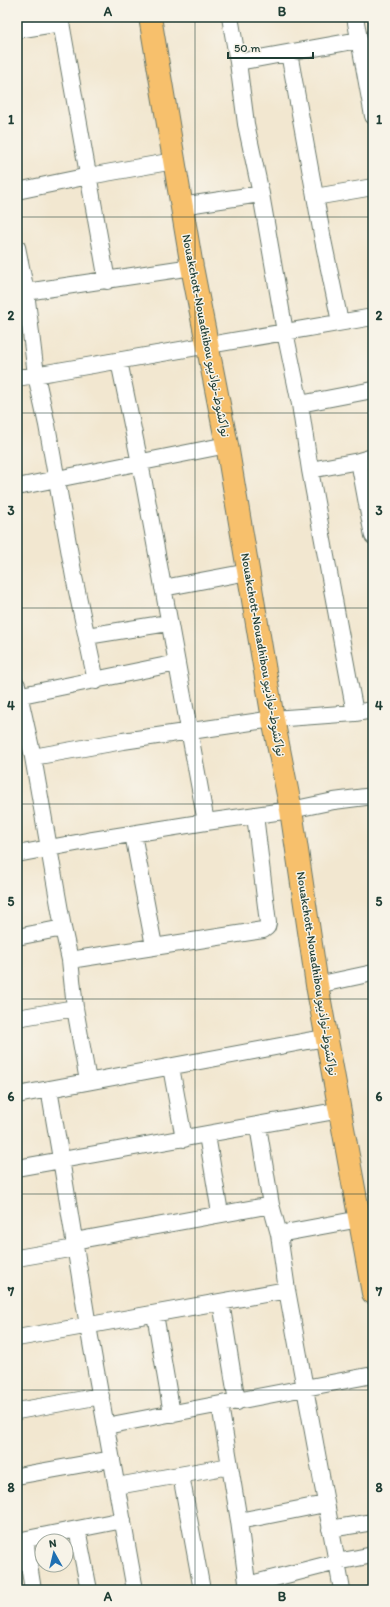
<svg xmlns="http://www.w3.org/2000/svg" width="390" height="1607" font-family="Itim,'Playpen Sans Arabic',sans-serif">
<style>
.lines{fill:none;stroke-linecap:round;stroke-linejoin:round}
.minor-casing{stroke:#69786b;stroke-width:18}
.highway-casing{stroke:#69786b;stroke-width:24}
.minor{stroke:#fff;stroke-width:16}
.highway{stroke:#f7c06c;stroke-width:22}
.grid{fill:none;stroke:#1f3d34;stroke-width:1;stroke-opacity:0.55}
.labels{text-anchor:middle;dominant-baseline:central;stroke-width:3;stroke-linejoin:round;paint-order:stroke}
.street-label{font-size:12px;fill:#1f3d34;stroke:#f7f3e8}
.neatline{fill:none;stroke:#1f3d34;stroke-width:1.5}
.grid-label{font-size:13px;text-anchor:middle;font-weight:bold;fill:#1f3d34}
</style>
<rect width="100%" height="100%" fill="#f7f3e8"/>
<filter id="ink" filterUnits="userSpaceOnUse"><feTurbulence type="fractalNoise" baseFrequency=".025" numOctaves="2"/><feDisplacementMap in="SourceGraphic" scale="8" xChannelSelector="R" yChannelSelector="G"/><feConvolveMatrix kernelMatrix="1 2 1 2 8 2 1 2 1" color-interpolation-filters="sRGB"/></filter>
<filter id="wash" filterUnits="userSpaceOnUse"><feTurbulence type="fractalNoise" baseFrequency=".012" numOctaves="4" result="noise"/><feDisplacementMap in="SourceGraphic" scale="16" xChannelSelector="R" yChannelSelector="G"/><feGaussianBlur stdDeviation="0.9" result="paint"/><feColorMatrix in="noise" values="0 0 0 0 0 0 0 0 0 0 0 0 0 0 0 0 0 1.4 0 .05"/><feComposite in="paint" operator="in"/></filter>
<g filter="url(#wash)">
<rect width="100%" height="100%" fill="#f2e7d0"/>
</g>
<g filter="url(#ink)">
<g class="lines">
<g class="minor-casing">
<path id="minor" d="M60 17 107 281
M230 17 238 62 246 124 261 194 285 332 300 404 310 470 355 713
M355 17 373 116
M17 30 61 23
M289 53 323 240 340 322
M238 62 359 40
M17 191 89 176 174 161
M315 197 373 187
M181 206 261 194
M17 247 26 292 36 375 47 425 74 577 96 681
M26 292 192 267
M119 361 144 483 206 822
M17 378 373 317
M300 404 373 390
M373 457 359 461 373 536
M310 470 359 461
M17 487 227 445
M163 588 248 572
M87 636 168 623
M17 685 33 757 63 928 70 960 75 1008 88 1081
M17 696 177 663
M33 757 123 741 273 719 355 713 373 710
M133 834 154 946
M17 854 87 841 206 822 291 810 334 801 373 796
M17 937 63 928
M70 960 263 930 267 927 268 923 255 815
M317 985 373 973
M17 1018 75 1008
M171 1067 184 1139
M49 1089 61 1159 88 1326 135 1590
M17 1095 307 1041 327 1038
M258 1126 271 1205 279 1234 287 1290 342 1590
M207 1135 220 1213
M17 1168 341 1110
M279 1234 360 1219
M74 1241 271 1205
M17 1258 75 1248
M221 1302 237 1402
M155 1314 172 1414
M17 1338 287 1290
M220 1405 239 1521 248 1590
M17 1411 101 1396
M106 1426 373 1375
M181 1475 202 1590
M17 1476 112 1459
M117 1486 230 1466
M239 1521 325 1504
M77 1529 89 1590
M330 1529 373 1522
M25 1540 33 1590
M17 1541 123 1520
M247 1585 337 1562 373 1555"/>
</g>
<g class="highway-casing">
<path id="highway" d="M150 17 192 267 227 445 273 719 291 810 317 985 373 1293"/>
</g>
<use href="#minor" class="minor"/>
<use href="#highway" class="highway"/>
</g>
</g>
<path class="grid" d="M195 17V1590M17 217H373M17 413H373M17 608H373M17 804H373M17 999H373M17 1194H373M17 1390H373"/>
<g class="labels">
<g class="street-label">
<text transform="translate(206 336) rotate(79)">Nouakchott-Nouadhibou نواكشوط-نواذيبو</text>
<text transform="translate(263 655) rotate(80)">Nouakchott-Nouadhibou نواكشوط-نواذيبو</text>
<text transform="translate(317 974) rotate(81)">Nouakchott-Nouadhibou نواكشوط-نواذيبو</text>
</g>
</g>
<rect width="390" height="1607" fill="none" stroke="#f7f3e8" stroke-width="44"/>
<g transform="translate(54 1553) rotate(352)"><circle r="19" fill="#f7f3e8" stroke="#a1aaa0"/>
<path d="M0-3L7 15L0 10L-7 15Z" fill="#1f6fb2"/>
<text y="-6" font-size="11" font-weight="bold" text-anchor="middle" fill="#1f3d34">N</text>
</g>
<path d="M228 52v6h85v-6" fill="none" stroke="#1f3d34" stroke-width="2"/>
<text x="234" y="52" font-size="12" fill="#1f3d34" stroke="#f7f3e8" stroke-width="3" paint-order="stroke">50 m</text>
<rect x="22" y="22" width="346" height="1563" class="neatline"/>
<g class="grid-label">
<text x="108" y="16">A</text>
<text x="282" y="16">B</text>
<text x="11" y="124">1</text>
<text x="379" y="124">1</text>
<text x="11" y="320">2</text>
<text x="379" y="320">2</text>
<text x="11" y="515">3</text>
<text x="379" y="515">3</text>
<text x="11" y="710">4</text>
<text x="379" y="710">4</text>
<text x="11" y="906">5</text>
<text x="379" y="906">5</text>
<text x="11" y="1101">6</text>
<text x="379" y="1101">6</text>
<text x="11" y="1296">7</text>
<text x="379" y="1296">7</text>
<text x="11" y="1492">8</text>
<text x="379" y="1492">8</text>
<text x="108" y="1601">A</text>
<text x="282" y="1601">B</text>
</g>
</svg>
